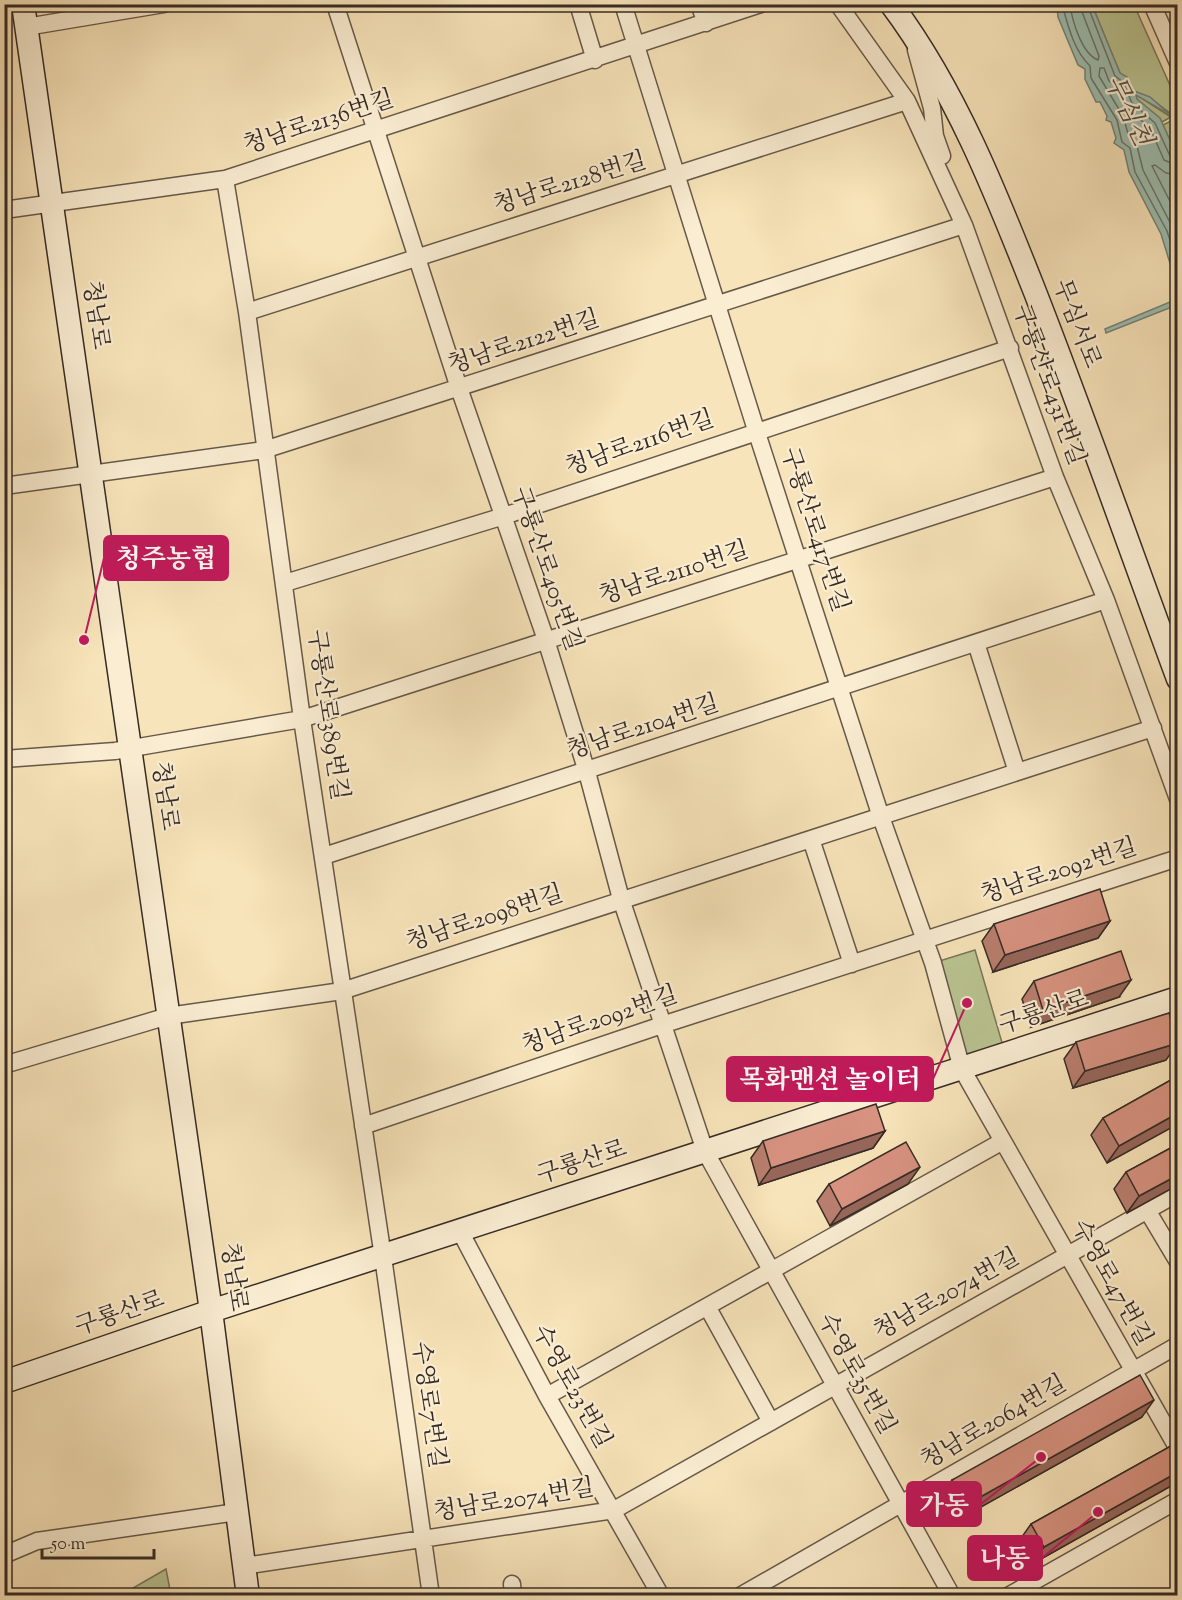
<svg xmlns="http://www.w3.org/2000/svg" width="1182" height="1600" font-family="'Sorts Mill Goudy','Noto Serif KR',serif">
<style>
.green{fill:#bac592;stroke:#78785c;stroke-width:1.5}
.water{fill:#9dbeb1;stroke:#748379;stroke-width:1.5}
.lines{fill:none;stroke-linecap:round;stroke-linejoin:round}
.shore{stroke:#6a746b;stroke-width:1.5}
.street-casing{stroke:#66594a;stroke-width:19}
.secondary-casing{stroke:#362b25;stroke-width:25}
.street{stroke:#faedd2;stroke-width:16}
.secondary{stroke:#faedd2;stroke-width:22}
.wall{fill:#b97e6e;stroke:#362b25;stroke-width:1.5}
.shaded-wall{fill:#96665a;stroke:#362b25;stroke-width:1.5}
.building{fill:#d79280;stroke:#362b25;stroke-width:1.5}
.labels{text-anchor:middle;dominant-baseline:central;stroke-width:4.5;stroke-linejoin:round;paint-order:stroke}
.street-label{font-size:24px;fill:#362b25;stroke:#faedd2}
.water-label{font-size:26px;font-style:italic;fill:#505048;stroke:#faedd2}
.leader{fill:none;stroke:#c2185b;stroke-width:2}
.callout-dot{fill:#c2185b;stroke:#faedd2;stroke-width:2}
.callout{fill:#c2185b;stroke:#c2185b;stroke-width:2}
.callout-label{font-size:26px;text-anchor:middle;font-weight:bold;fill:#fff}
</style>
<rect width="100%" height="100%" fill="#f8e4ba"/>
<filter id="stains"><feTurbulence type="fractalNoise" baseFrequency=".00333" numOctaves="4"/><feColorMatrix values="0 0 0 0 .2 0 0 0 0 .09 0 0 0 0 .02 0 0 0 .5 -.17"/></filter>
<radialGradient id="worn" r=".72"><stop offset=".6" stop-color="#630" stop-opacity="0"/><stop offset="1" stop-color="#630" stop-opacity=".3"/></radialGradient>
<path class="green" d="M1092 5H1134L1177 101V114L1174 116 1150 98 1134 91 1120 73Z
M1135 94 1171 117 1162 122 1137 99Z
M1173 120 1178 126 1177 156 1163 125Z
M975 950 1003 1046 960 1059 933 963Z
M166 1569 171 1595H121Z"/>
<path class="water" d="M1051 5H1092L1120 73 1127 77 1134 91 1150 97 1177 121V126L1169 114 1136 95 1137 99 1160 118 1177 156V286L1161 234 1129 172 1124 150 1114 143 1116 138 1111 122 1106 120 1107 116 1100 102H1096L1085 79V69L1078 65 1058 17 1057 7Z
M1177 299V305L1106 333 1105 329Z"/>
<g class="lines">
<path class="shore" d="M1062 4C1068 26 1074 51 1090 66L1091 78 1117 120 1122 142 1130 148 1135 172 1167 231 1178 265
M1070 4C1072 21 1082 54 1098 60L1099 56 1079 4
M1087 4 1115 76 1123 82 1132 103 1155 123 1170 156 1178 158
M1178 166 1164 160 1150 128 1127 108 1118 88 1109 81 1104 68H1100L1099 76 1123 116 1129 137 1137 146 1143 170 1178 238
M1178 175 1166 173 1155 165 1152 166 1178 217"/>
<g class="street-casing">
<path id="street" d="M335 4 459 388 546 640 587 772 621 899 705 1151 952 1596
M578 4 595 60
M623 4 756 430 881 817 933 963 962 1069 1178 1449
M699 4 706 23
M838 4 907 101 964 225 1055 477 1106 600 1178 799
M1152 4 1178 63
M26 27 164 4
M916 50 932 108 935 136 942 156
M225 179 247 312 302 719 383 1257 431 1596
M4 210 225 179 761 4
M247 312 907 101
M4 486 264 450 964 225
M285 583 504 516 1010 348
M976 643 1017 772
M4 759 115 751 302 719 1055 477
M811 839 852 964
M324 856 1106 600
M4 1065 168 1016 342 991 1153 728
M363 1126 662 1025 1178 858
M1147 1210 1178 1262
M460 1231 547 1396 661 1596
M708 1308 771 1422
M547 1396 1003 1141
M4 1555 37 1541 237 1512
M244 1566 614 1510 1178 1193
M512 1584 513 1596
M740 1596 1178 1345
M1008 1596 1178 1500"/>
</g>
<g class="secondary-casing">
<path id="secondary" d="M23 4 211 1311 248 1596
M891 4C955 89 996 193 1035 292 1085 420 1130 549 1178 679
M4 1382 211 1311 1178 998"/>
</g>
<use href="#street" class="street"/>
<use href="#secondary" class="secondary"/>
</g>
<path class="wall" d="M1110 921 1098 938 993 972 982 941 994 924Z
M1034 981 1119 997 1031 1027 1022 999Z
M1076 1042 1166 1060 1073 1088 1064 1059Z
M1178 1076 1107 1163 1091 1135 1103 1118Z
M885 1131 873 1148 759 1185 751 1158 763 1141Z
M1178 1144 1127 1213 1114 1189 1126 1172Z
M829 1184H908L830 1226 817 1201Z
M1142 1417 954 1522 940 1497 952 1480Z
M1178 1442V1482L1032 1564 1019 1541 1031 1524Z"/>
<path class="shaded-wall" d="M1110 921 1098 938 993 972 1005 955Z
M1131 980 1119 997 1031 1027 1043 1010Z
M1178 1043 1166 1060 1073 1088 1085 1071Z
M1178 1113V1124L1107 1163 1119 1146Z
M885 1131 873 1148 759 1185 771 1168Z
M920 1167 908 1184 830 1226 842 1209Z
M1178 1175V1185L1127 1213 1139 1196Z
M1154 1400 1142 1417 954 1522 966 1505Z
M1178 1472V1482L1032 1564 1044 1547Z"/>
<path class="building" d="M1100 889 1110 921 1005 955 994 924Z
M1121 951 1131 980 1043 1010 1034 981Z
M1169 1013 1178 1043 1085 1071 1076 1042Z
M1178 1076V1113L1119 1146 1103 1118Z
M876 1104 885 1131 771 1168 763 1141Z
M906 1142 920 1167 842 1209 829 1184Z
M1178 1144V1175L1139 1196 1126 1172Z
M1140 1375 1154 1400 966 1505 952 1480Z
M1178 1442V1472L1044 1547 1031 1524Z"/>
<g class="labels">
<g class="street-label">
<text transform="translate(319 123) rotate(-18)">청남로2136번길</text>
<text transform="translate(570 184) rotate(-17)">청남로2128번길</text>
<text transform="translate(95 315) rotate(82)">청남로</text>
<text transform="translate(1076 324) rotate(69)">무심서로</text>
<text transform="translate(524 343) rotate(-18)">청남로2122번길</text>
<text transform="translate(1048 385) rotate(70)">구룡산로431번길</text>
<text transform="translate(640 444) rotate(-19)">청남로2116번길</text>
<text transform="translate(814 530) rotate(72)">구룡산로417번길</text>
<text transform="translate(546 569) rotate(71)">구룡산로405번길</text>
<text transform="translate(674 574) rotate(-18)">청남로2110번길</text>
<text transform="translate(327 715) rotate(82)">구룡산로389번길</text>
<text transform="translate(643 728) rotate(-18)">청남로2104번길</text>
<text transform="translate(164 796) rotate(82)">청남로</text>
<text transform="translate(1059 872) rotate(-18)">청남로2092번길</text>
<text transform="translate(485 919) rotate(-18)">청남로2098번길</text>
<text transform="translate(1044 1013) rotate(-18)">구룡산로</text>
<text transform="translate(600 1021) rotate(-19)">청남로2092번길</text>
<text transform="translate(582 1163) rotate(-18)">구룡산로</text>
<text transform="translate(233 1277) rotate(82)">청남로</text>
<text transform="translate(1111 1283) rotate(61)">수영로47번길</text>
<text transform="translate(947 1295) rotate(-29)">청남로2074번길</text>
<text transform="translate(120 1314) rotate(-19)">구룡산로</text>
<text transform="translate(856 1374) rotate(61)">수영로35번길</text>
<text transform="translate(571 1387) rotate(61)">수영로23번길</text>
<text transform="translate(428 1405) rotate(82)">수영로7번길</text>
<text transform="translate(994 1423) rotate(-30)">청남로2064번길</text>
<text transform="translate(514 1501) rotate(-9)">청남로2074번길</text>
</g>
<g class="water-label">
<text transform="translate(1127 111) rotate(64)">무심천</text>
</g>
</g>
<path class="leader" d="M84 640L104 558M967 1003L933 1079M1041 1457L981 1504M1098 1512L1042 1558"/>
<g class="callout-dot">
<circle cx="84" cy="640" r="6"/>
<circle cx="967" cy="1003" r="6"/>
<circle cx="1041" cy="1457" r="6"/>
<circle cx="1098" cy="1512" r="6"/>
</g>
<g class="callout">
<rect x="104" y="536" width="124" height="44" rx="6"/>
<rect x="727" y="1057" width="206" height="44" rx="6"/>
<rect x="907" y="1482" width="74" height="44" rx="6"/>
<rect x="968" y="1536" width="74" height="44" rx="6"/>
</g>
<g class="callout-label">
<text x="166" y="567">청주농협</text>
<text x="830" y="1088">목화맨션 놀이터</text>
<text x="944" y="1514">가동</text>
<text x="1005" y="1567">나동</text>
</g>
<rect width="1182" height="1600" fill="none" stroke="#f8e4ba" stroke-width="24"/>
<rect x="6" y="6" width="1170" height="1588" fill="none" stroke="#362b25" stroke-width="3"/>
<rect x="12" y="12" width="1158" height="1576" fill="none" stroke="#362b25" stroke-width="1.5"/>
<path d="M42 1549v9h112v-9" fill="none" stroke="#362b25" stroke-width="3"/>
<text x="51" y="1549" font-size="18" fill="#362b25" stroke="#faedd2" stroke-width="4.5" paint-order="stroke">50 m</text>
<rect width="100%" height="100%" filter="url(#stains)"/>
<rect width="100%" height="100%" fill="url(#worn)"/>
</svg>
